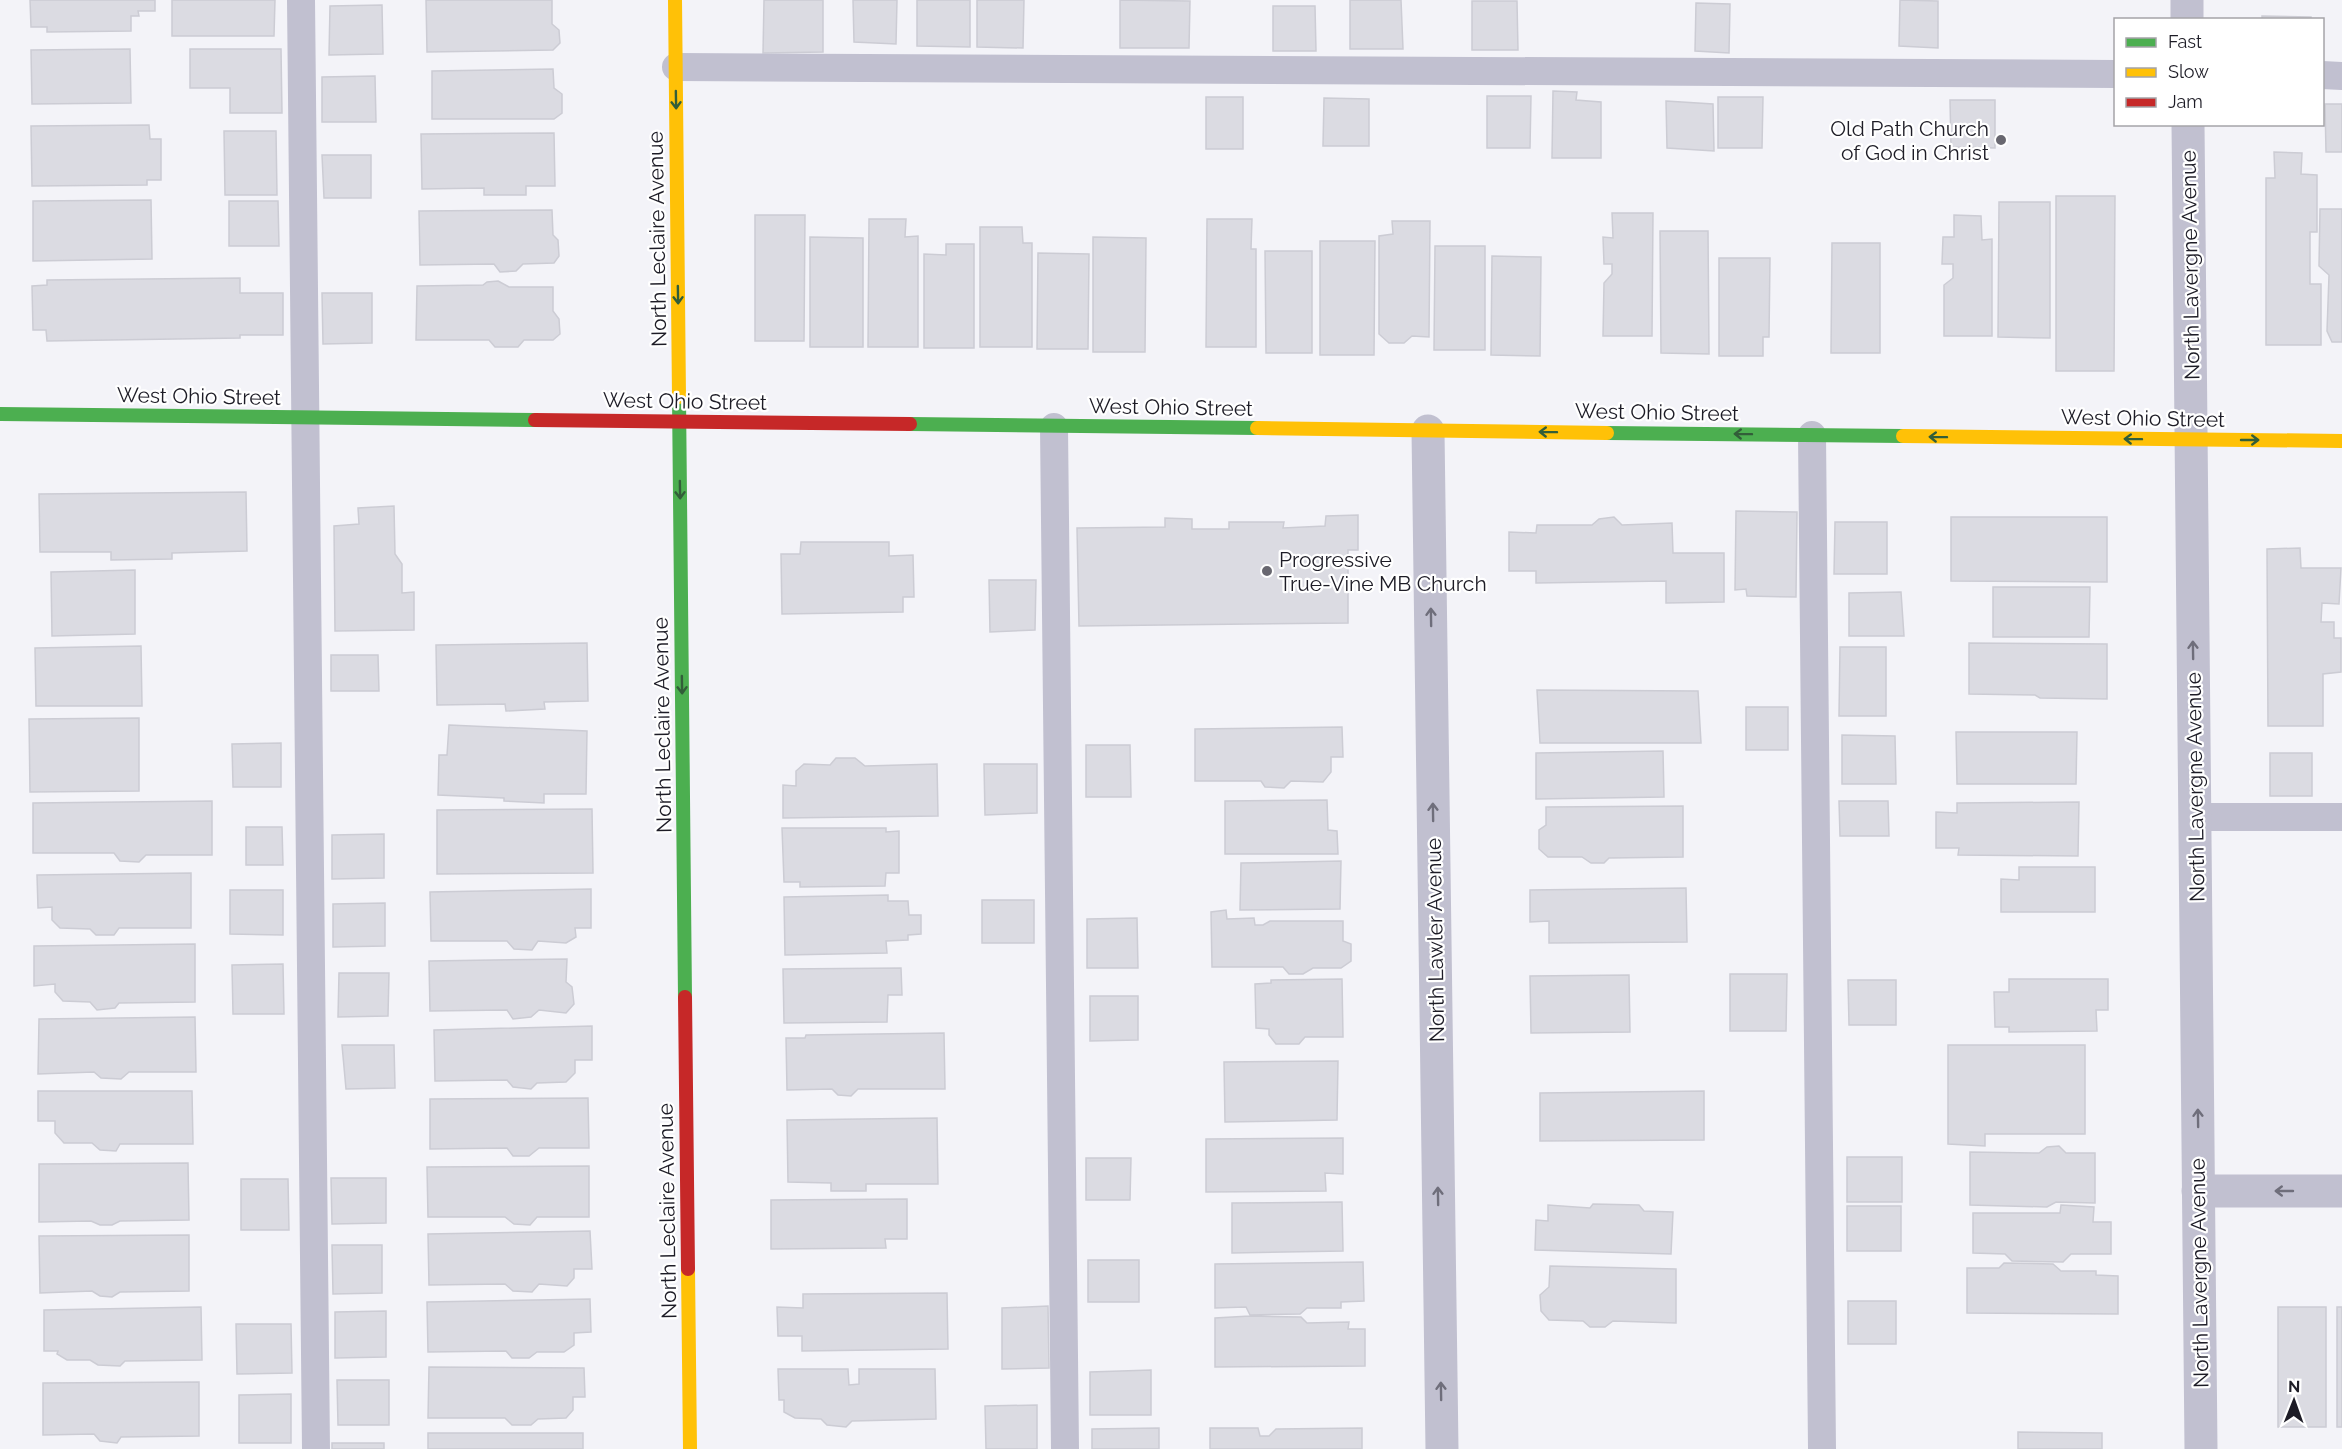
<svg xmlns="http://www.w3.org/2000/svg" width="2342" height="1449" font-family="Raleway,sans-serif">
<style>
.building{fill:#dbdbe2;stroke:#ccccd4;stroke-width:1.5}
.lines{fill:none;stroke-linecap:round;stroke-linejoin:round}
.lane{stroke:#c1c0d0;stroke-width:28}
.street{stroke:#c1c0d0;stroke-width:33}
.fast{stroke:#4caf50;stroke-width:14}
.slow{stroke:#ffc107;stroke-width:14}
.jam{stroke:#c62828;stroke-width:14}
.oneway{stroke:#325e39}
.oneway2{stroke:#6f6e7b}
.poi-dot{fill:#686770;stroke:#fff;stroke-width:2}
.labels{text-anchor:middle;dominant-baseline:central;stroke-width:4.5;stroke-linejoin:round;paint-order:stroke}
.poi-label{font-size:21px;fill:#1d1c26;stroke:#fff;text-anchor:end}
.street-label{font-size:21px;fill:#1d1c26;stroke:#fff}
</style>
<rect width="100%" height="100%" fill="#f3f3f8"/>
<path class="building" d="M30 0H155V11H138L139 16H131V31L47 32V27H31Z
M172 0H275L274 36H172Z
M426 0H552V24L559 30 560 43 553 50 427 52Z
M764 0H823V52L763 53Z
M853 0H897L896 44 854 42Z
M917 0H970V47L917 46Z
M977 0H1024L1023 48 977 47Z
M1120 0 1190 1 1189 48H1120Z
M1350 0H1401L1403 49H1350Z
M1900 0 1938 1V48L1899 46Z
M1472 1H1517L1518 50H1472Z
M1696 3 1730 4 1729 53 1695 51Z
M382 5 383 54 329 55 330 6Z
M1273 6H1315L1316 51H1273Z
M2262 16 2311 17V20H2262Z
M130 49 131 103 32 104 31 50Z
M190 49H281L282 113H230V88H190Z
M553 69 554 88 562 94V113L554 119H432V71Z
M375 76 376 122H322V77Z
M1553 91 1577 92 1576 100 1601 102V158H1552Z
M1487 96H1531L1530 148H1487Z
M1206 97H1243V149H1206Z
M1718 97H1763L1762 148H1718Z
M1324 98 1369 99V146H1323Z
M1950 100H1995V148L1951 147Z
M1666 101 1713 104 1714 151 1667 148Z
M2325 104H2342V152H2326Z
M149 125 150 139H161V180H147V185L32 186 31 126Z
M224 131H276L277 195H225Z
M554 133 555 186H526V195H484V188L422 189 421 134Z
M2274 152 2302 153 2301 174 2317 175V232H2310V284H2321V345H2266V178H2275Z
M322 155H371V198H324Z
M2056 196H2115L2114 371H2056Z
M151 200 152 259 33 261V201Z
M229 201H278L279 246H229Z
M1999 202H2050V338L1998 337Z
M2320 209H2342V342H2332L2327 331 2329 275 2319 266Z
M552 210 553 235 558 240 559 256 554 263 523 264 516 271 500 272 494 264 420 265 419 211Z
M1612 213H1653L1652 336H1603L1604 283 1612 274V264H1604L1603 237 1613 238Z
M755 215H805L804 341H755Z
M1954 215 1981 216 1982 240 1992 239V336H1944V285L1953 278V264H1942L1943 237H1954Z
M869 219H906L905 237 918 236V347H868Z
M1207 219H1252L1251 249H1256V347H1206Z
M1392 221H1430L1429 337 1412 336 1404 343H1389L1379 334V236L1393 234Z
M980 227H1022L1023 243H1032V347H980Z
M1660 231H1708L1709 354 1661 353Z
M810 237 863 238V347H810Z
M1093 237 1146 238 1145 352H1093Z
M1320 241H1375L1374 355H1320Z
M1832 243H1880V353H1831Z
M946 244H974V348H924V254L946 255Z
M1435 246H1485V350H1434Z
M1265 251H1312V353H1266Z
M1038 253 1089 254 1088 349H1037Z
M1492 256 1541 257 1540 356 1491 355Z
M1719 258H1770L1769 337H1763V356H1719Z
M240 278V293H283V335H240V338L47 341 46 330H33L32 286 47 285V280Z
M498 281 509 287H553V311L559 319 560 334 553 340H524L518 347H495L489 340H416L417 286 483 285 487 282Z
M322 293H372V343L323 344Z
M246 492 247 551 172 553V559L111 560V552H40L39 494Z
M394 506 395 554 402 564V593L414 592V630L335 631 334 526 359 524 358 508Z
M1736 511 1797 512 1796 597 1747 596 1746 589 1735 590Z
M1358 515V550H1348V623L1079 626 1077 528 1165 527V518L1192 519V529H1229V522H1284L1283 528 1325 526 1326 516Z
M1614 517 1622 525 1672 523 1673 553H1724V602L1666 603V581L1536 583V571H1509V532L1536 533 1537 525H1592L1599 519Z
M1951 517H2107V582L1951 581Z
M1835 522H1887V574H1834Z
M801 542H889V556L913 555 914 597H903V612L782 614 781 554H800Z
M2300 548 2301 568H2341L2339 604 2322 603 2321 622H2334V638H2341V672L2323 674V726H2268L2267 549Z
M135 570V634L52 636 51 572Z
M989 580H1036L1035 630 990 632Z
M1993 587H2090L2089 637H1993Z
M1901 592 1904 636H1849V593Z
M587 643 588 701 544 702 545 709 506 711 505 704 437 705 436 645Z
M1969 643 2107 644V699L2040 698 2035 695 1969 694Z
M141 646 142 706H36L35 648Z
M1840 647H1886V716H1839Z
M331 655H378L379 691H331Z
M1537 690 1698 691 1701 743H1540Z
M1746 707H1788V750H1746Z
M139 718V791L30 792 29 719Z
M449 725 587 731 586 794H544V803L504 801V798L438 795 439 755H447Z
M1342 727 1343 757H1331V772L1323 782 1291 781 1284 788 1265 787 1261 781H1195V729Z
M1956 732H2077L2076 784H1957Z
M1842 735 1895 736 1896 784H1842Z
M281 743V787H233L232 744Z
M1086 745H1130L1131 797H1086Z
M1663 751 1664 797 1536 799V753Z
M2270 753H2312V796H2270Z
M836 758H855L865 766 937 764 938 816 783 818V785L796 786V771L804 764 830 765Z
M984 764H1037V813L985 815Z
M1327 800 1328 830 1337 831 1338 854H1225V801Z
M212 801V855H146L139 862 120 861 114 853H33V803Z
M1839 801H1888L1889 836H1840Z
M2079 802 2078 856 1958 855 1959 848H1936V812L1957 813V803Z
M1683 806V857L1609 858 1604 863H1591L1582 857H1548L1539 849V830L1546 825V807Z
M592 809 593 873 437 874V810Z
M246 827H282L283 865H246Z
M782 828H886V832L899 831V873H886L885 886 800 887V882H784Z
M384 834V878L332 879V835Z
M1341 861 1340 909 1240 910 1241 863Z
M2019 867H2095V912H2001V879L2019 880Z
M191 873V928H119L114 935H96L90 929 60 928 52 920V907L38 908 37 875Z
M1686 888 1687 942 1549 943V921L1530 922V890Z
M591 889V928H575L576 937 566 943 538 941 532 950 514 949 507 941H431L430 892Z
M230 890H283V935L230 934Z
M888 895V901H908L909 915H921V934L908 935V940L886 941 887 953 785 955 784 897Z
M982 900H1034V943H982Z
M385 903V946L333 947V904Z
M1226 910 1227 919 1254 918 1255 925H1263L1270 921H1343V941L1351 944V961L1341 968H1313L1303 974H1289L1283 967H1212L1211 912Z
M1137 918 1138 968H1087V919Z
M195 944V1002L119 1003 115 1008 97 1010 90 1002 63 1001 55 992V984L34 986V946Z
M567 959 566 982 572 987 574 1004 566 1013 539 1010 531 1017 513 1019 507 1010 430 1011 429 961Z
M283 964 284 1014H233L232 965Z
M901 968 902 995H888L887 1022 784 1023 783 969Z
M339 973H389L388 1016 338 1017Z
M1730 974H1787L1786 1031H1730Z
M1629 975 1630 1032 1531 1033 1530 976Z
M1342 979 1343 1037H1305L1299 1044H1276L1269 1035V1029L1256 1028 1255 984 1271 983V980Z
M2009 979H2108V1010H2096L2097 1031 2009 1032V1027H1995L1994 992H2009Z
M1848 980H1896V1025H1849Z
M1090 996H1138V1040L1090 1041Z
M195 1017 196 1072H129L121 1079 101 1078 94 1072 38 1074 39 1019Z
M592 1026V1060H575V1073L566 1082 537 1083 531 1089 513 1087 507 1080 435 1081 434 1030Z
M944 1033 945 1089H858L851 1096 838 1095 832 1089 787 1090 786 1038H805L806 1035Z
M342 1045H394L395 1088 346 1089Z
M1948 1045H2085V1134H1985V1146L1948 1144Z
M1338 1061 1337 1120 1225 1122 1224 1062Z
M38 1091H192L193 1144H120L116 1151 100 1150 92 1143H64L55 1133V1121H38Z
M1704 1091V1140L1540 1141V1093Z
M588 1098 589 1148H539L529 1156H513L507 1148 430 1149V1099Z
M937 1118 938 1184H866V1191H831V1183L788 1182 787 1120Z
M1343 1138V1174L1325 1173 1326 1191 1206 1192V1139Z
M2059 1146 2066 1153H2095V1203L2056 1202 2047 1207 1970 1205V1152L2039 1153 2047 1147Z
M1847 1157H1902V1202H1847Z
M1086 1158H1131L1130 1200H1086Z
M188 1163 189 1220 120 1221 112 1225H100L91 1221 39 1222V1164Z
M589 1166V1217H537L530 1225 514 1224 505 1217H428L427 1167Z
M331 1178H386V1223L332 1224Z
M241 1179H288L289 1230H241Z
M907 1199V1239H885L886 1248 771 1249V1200Z
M1342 1202 1343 1251 1232 1253V1203Z
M1593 1204 1639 1205 1644 1211 1673 1212 1671 1254 1535 1250 1536 1220 1548 1221V1205L1590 1208Z
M2061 1205 2094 1207 2093 1222H2111V1254H2071L2063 1262 2012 1261 2005 1254 1973 1253V1213H2060Z
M1847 1206H1901V1251H1847Z
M590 1231 592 1269H574V1278L567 1286 539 1284 532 1292 513 1291 505 1284 429 1285 428 1234Z
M189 1235V1291L120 1292 112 1297 100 1296 92 1291 40 1293 39 1236Z
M332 1245H382V1293L333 1294Z
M1088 1260H1139V1302H1088Z
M1363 1262 1364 1301 1341 1302V1308H1307L1300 1314 1250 1315 1246 1307 1215 1308V1264Z
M2004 1263 2053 1264 2061 1271H2096V1275L2118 1276V1314L1967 1313V1268H1999Z
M1550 1266 1676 1269V1323L1613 1321 1605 1327H1590L1583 1321 1549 1320 1541 1311 1540 1295 1549 1287Z
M947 1293 948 1349 802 1351V1336H778L777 1307 803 1308V1294Z
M590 1299 591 1332 574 1333V1345L564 1352H537L529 1358H512L506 1351 428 1352 427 1302Z
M1848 1301H1896V1344H1848Z
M1048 1306 1049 1368 1002 1369V1308Z
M201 1307 202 1360 125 1361 120 1366 98 1365 90 1360H67L57 1354 58 1351H44V1310Z
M2278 1307H2326V1427H2278Z
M2337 1307H2342V1427H2337Z
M386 1311V1357L335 1358V1312Z
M1250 1316 1301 1317 1307 1323 1349 1322 1348 1329H1365V1366L1215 1367V1318Z
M236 1324H291L292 1373 237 1374Z
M429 1367 584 1368 585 1397H573V1410L566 1418 538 1419 531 1425H512L505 1418H428Z
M778 1369H848L849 1385 859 1384V1369H935L936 1419 852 1421 846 1427 827 1425 821 1419 795 1418 784 1412V1400H779Z
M1151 1370V1415H1090V1372Z
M337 1380H389V1425H338Z
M199 1382V1436L121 1437 117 1443 100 1441 94 1434 43 1435V1383Z
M291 1394V1443H239V1395Z
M1037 1405V1449H986L985 1406Z
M1159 1428V1449H1092V1429Z
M1210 1428H1258L1260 1436H1269L1276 1429 1362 1428V1449H1210Z
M2018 1432 2102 1433V1449H2018Z
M428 1433H583V1449H428Z
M332 1443H384V1449H332Z"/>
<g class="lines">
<path class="lane" d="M301 0 316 1449
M676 67 2116 74
M2322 75 2342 76
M1054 427 1065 1449
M1812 435 1822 1449
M2195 817H2342"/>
<path class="street" d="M2187 0V20
M2188 124 2201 1449
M1428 431 1442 1449
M2198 1191H2342"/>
<path class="fast" d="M679 397 685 997
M0 414 535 420
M910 424 1257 428
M1607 433 1903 436"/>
<path class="slow" d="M675 0 679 397
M1257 428 1607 433
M1903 436 2342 441
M688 1269 690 1449"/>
<path class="jam" d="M535 420 910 424
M685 997 688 1269"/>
</g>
<defs><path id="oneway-shaft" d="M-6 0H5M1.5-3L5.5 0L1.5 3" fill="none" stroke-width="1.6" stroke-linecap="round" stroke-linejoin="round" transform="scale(1.5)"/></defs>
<g class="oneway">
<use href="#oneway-shaft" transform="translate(676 100) rotate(89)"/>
<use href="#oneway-shaft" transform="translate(678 295) rotate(89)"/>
<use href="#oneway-shaft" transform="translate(1548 432) rotate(-179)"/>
<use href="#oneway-shaft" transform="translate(1743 434) rotate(-179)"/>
<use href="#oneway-shaft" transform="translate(1938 437) rotate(-179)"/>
<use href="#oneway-shaft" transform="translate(2133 439) rotate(-179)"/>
<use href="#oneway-shaft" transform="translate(2250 440)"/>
<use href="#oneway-shaft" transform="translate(680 490) rotate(89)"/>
<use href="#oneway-shaft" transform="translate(682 685) rotate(89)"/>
</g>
<g class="oneway2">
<use href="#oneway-shaft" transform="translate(1431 617) rotate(-91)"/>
<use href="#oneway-shaft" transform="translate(2193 650) rotate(-91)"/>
<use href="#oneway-shaft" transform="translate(1433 812) rotate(-91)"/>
<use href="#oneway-shaft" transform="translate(2198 1118) rotate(-91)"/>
<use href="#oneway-shaft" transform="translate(2284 1191) rotate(-180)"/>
<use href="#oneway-shaft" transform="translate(1438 1196) rotate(-91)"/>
<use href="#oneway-shaft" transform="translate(1441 1391) rotate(-91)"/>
</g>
<g class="poi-dot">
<circle cx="2001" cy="140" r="6"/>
<circle cx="1267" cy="571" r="6"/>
</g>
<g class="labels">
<g class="poi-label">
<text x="1989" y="128">Old Path Church<tspan x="1989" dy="24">of God in Christ</tspan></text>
<text x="1279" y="559" text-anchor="start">Progressive<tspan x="1279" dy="24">True-Vine MB Church</tspan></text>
</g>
<g class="street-label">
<text transform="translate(657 239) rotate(-91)">North Leclaire Avenue</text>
<text transform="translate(2190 265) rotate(-91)">North Lavergne Avenue</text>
<text transform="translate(199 396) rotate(1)">West Ohio Street</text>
<text transform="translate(685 401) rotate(1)">West Ohio Street</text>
<text transform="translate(1171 407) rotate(1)">West Ohio Street</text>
<text transform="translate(1657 412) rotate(1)">West Ohio Street</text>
<text transform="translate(2143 418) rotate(1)">West Ohio Street</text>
<text transform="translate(662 725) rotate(-91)">North Leclaire Avenue</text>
<text transform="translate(2195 787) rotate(-91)">North Lavergne Avenue</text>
<text transform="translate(1435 940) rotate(-91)">North Lawler Avenue</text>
<text transform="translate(667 1211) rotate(-91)">North Leclaire Avenue</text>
<text transform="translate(2199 1273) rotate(-91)">North Lavergne Avenue</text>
</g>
</g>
<rect x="2114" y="18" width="210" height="108" fill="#ffffff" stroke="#a5a4a8" stroke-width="1.5"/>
<rect x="2126" y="38" width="30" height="9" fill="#4caf50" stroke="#a5a4a8" stroke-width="1.5"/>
<text x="2168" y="48" font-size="18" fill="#1d1c26">Fast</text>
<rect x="2126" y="68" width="30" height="9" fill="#ffc107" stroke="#a5a4a8" stroke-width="1.5"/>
<text x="2168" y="78" font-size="18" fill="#1d1c26">Slow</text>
<rect x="2126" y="98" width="30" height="9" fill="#c62828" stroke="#a5a4a8" stroke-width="1.5"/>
<text x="2168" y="108" font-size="18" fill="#1d1c26">Jam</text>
<g transform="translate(2294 1401) rotate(1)" stroke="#ffffff" stroke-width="4.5" paint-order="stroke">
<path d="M0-4.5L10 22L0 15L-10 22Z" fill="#1d1c26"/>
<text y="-9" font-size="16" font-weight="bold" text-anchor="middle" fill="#1d1c26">N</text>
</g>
</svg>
